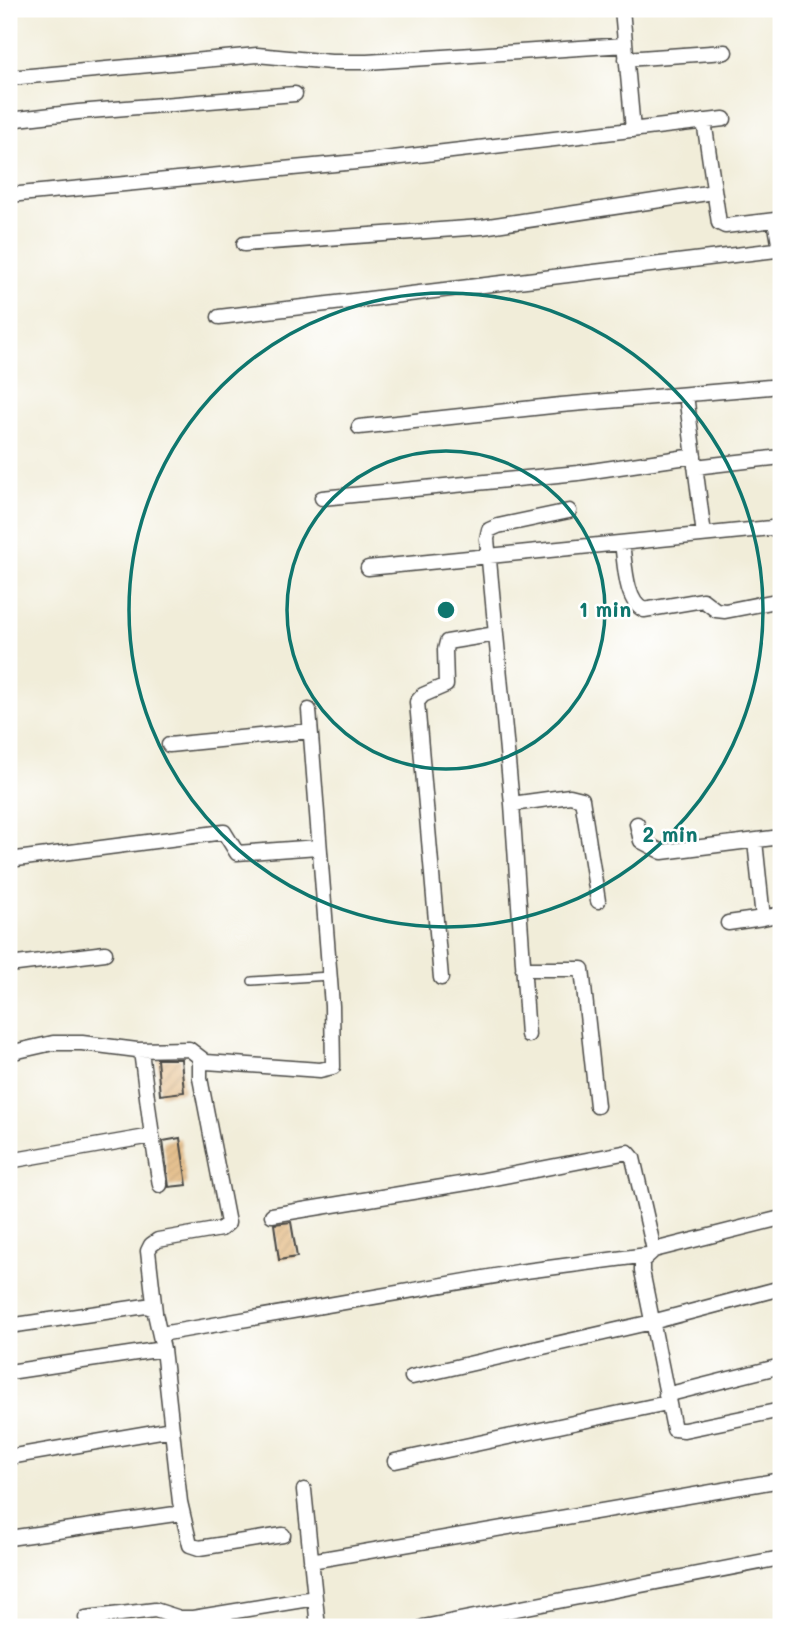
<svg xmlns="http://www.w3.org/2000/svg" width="790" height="1636" font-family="Mali,sans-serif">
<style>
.building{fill:url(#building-hatch)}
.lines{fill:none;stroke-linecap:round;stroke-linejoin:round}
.service-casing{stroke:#494845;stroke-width:10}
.minor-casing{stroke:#494845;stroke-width:17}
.service{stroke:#fff;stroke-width:7}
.minor{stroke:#fff;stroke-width:14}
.ring{fill:none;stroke:#0f766e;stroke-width:3.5}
.centre{fill:#0f766e;stroke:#fff;stroke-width:3.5}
.ring-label{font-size:21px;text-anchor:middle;font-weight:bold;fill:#0f766e;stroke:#fff;stroke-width:5;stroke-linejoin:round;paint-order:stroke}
</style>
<defs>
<pattern id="building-hatch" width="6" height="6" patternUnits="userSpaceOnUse" patternTransform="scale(1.75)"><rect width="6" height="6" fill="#e3ba83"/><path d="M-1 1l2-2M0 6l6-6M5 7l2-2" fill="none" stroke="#c3a071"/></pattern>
</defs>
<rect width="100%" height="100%" fill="#fff"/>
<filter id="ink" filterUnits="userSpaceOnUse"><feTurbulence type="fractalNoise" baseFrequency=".0143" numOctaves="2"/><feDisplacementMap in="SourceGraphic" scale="14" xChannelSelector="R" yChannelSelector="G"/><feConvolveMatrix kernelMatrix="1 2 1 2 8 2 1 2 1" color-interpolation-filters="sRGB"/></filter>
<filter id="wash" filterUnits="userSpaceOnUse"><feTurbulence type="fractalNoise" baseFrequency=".00686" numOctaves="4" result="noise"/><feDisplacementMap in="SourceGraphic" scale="28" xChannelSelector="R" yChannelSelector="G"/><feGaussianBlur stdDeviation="1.57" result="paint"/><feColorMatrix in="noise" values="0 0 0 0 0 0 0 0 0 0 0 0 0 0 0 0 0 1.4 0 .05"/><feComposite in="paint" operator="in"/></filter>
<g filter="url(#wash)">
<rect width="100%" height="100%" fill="#f1edd9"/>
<g id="blocks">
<path class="building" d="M157 1059H181L184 1092 160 1095Z
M180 1138 187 1185 169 1187 163 1141Z
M291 1222 297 1257 279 1260 274 1224Z"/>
</g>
</g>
<g filter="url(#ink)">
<use href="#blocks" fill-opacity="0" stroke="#494845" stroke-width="2"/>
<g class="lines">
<g class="service-casing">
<path id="service" d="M252 981 329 976"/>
</g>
<g class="minor-casing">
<path id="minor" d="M622 9 633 130
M626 59 725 52
M9 78 257 55 331 62H367L625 45
M9 120 78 112 295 94
M9 195 367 161 724 119
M244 244 482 227 714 192
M219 317 776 250 779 243 775 220 725 226 719 223 704 121
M686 395 704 535
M359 427 561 405 770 387
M695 467 781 457
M322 498 578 473 694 456
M622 543C625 562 625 602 644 610L703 600 716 610 725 611 781 600
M368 568 781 527
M169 745 310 731
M512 804 570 796 582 799 598 901
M637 824 641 841 662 852 781 837
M755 841 763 918 781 914
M9 860 224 832 237 853 318 847
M728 923 763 918
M9 965 105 953
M523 969H582L597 1106
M441 978 417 702 423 695 446 685 445 650 447 642 496 634
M528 1035 512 804 487 539 489 530 498 526 569 511
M9 1053 53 1043H82L137 1050 189 1049 206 1062 320 1070 333 1067 332 1006 309 710
M152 1136 160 1185
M9 1161 152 1136 141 1051
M272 1215 479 1181 628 1152 633 1158 654 1250
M781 1218 654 1250 642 1261V1271L674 1429 684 1430 781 1410
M155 1312 148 1251 151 1245 158 1240 221 1229 228 1223 200 1078V1059
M9 1326 146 1306 154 1309 163 1349 180 1502 190 1545 199 1548 283 1535
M161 1334 518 1272 647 1255
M9 1372 163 1349
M412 1377 652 1322 781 1288
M666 1395 781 1366
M9 1457 172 1429
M395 1461 667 1403
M304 1490 318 1627
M9 1538 182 1513
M311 1561 781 1480
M86 1618 155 1610 180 1618H193L315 1598
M423 1627 781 1558"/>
</g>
<use href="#service" class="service"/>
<use href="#minor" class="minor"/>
</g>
</g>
<g class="ring">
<circle cx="446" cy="610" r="159"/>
<circle cx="446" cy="610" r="317"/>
</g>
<circle cx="446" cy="610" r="10" class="centre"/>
<g class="ring-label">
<text x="605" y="617">1 min</text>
<text x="670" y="842">2 min</text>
</g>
<rect width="790" height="1636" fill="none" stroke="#fff" stroke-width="35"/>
</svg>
